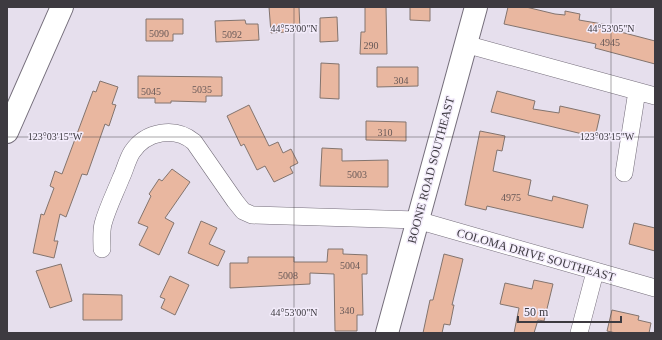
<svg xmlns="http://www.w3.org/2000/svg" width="662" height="340" font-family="'Times New Roman',serif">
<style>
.building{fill:#e9b7a0;stroke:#83746e}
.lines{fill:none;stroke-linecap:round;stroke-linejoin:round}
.street-casing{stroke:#756e7b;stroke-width:18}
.secondary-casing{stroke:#756e7b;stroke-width:24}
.primary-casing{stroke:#756e7b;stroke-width:24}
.street{stroke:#fff;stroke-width:17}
.secondary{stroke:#fff;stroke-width:22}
.primary{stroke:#fff;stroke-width:22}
.ticks{fill:none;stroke:#3d3a40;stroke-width:1;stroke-opacity:0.45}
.labels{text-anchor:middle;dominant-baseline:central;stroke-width:3;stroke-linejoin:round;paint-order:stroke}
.number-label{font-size:10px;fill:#685958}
.street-label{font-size:12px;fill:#3d3a40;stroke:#f3ecfb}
.ticks-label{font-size:10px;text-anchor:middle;fill:#3d3a40;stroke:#f3ecfb;stroke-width:3;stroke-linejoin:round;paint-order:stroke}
</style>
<rect width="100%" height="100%" fill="#e6dfed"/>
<path class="building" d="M269 7H299L300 31 271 33Z
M365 7H386L387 54H360L361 32H365Z
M410 7H430V21L410 20Z
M508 7H526L555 14 565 15V11L580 14 579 20 614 26 613 30 655 41V64L595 48 596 44 504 24Z
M337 17 338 41 320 42V18Z
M146 19H183V34H173V41H146Z
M245 20 246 24H258L259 40 216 42 215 21Z
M321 63 339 64V99L320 98Z
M377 67H418V86L377 87Z
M138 76 222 77V96H206V102L171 101V103H155V98H138Z
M100 81 118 87 112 104 116 105 109 126 105 124 87 175 82 174 66 217 60 214 54 241H58L54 258 33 253 41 214 44 215 54 188 50 186 55 171 62 174 93 91 96 92Z
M497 91 535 101 533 109 559 113 560 106 600 115 595 137 491 112Z
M249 105 269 146 278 142 283 153 291 149 298 163 290 167 293 173 274 182 265 166 257 170 244 144 241 146 227 116Z
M366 121 406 122V141L366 140Z
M480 131 505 136 502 151 497 150 493 171 531 180 528 195 552 201 553 196 588 205 583 228 487 206 486 210 465 205Z
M322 148 342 149V161L388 160V187L320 186Z
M172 169 190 182 165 218 174 223 159 255 139 245 148 227 138 223 151 196 149 194 159 179 162 181Z
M201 221 217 228 209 244 225 251 218 266 188 253Z
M634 223 655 228V251L629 244Z
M328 249H343V254L367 255V274H362L363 315H357V331H335L334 274 310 273V284L230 288V263H248V257H294V262H327Z
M444 254 463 259 452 305H454L450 325 444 324 442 333H423L430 300H433Z
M61 264 72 301 50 308 36 271Z
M170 276 189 285 175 315 161 308 165 299 160 297Z
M534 280 553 284 544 321 538 320 534 333H514L519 308 500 304 505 283 532 289Z
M83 294 122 295V320H83Z
M612 310 639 316 638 320 651 323 649 333H616L607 331Z"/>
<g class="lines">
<g class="street-casing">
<path id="street" d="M465 44 655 96
M624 173 637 91
M102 249C102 241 101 232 103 224 107 209 115 193 121 178 125 170 127 160 132 152 146 131 175 126 194 142L235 201 243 211 252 215 417 220 655 288
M579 333 595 272"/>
</g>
<g class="secondary-casing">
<path id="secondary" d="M387 333 476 7"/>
</g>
<g class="primary-casing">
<path id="primary" d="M7 132 62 7"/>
</g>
<use href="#street" class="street"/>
<use href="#secondary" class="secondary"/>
<use href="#primary" class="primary"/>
</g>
<path class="ticks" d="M294 7V333M611 7V333M7 137H655"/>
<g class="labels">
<g class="number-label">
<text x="159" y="33">5090</text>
<text x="232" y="34">5092</text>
<text x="610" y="42">4945</text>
<text x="371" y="45">290</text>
<text x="401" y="80">304</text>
<text x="202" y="89">5035</text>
<text x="151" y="91">5045</text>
<text x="385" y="132">310</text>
<text x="357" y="174">5003</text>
<text x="511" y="197">4975</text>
<text x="350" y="265">5004</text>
<text x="288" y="275">5008</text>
<text x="347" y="310">340</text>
</g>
<g class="street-label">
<text transform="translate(431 170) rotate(-75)">BOONE ROAD SOUTHEAST</text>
<text transform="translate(536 255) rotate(16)">COLOMA DRIVE SOUTHEAST</text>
</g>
</g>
<g class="ticks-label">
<text x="294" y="32">44°53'00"N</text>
<text x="611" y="32">44°53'05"N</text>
<text x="607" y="140">123°03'15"W</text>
<text x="55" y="140">123°03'15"W</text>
<text x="294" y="316">44°53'00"N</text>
</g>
<rect width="662" height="340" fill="none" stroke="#3d3a40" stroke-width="16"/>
<path d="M518 316v6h103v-6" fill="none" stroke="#3d3a40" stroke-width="2"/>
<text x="524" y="316" font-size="12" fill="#3d3a40" stroke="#f3ecfb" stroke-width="3" paint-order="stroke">50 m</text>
</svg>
